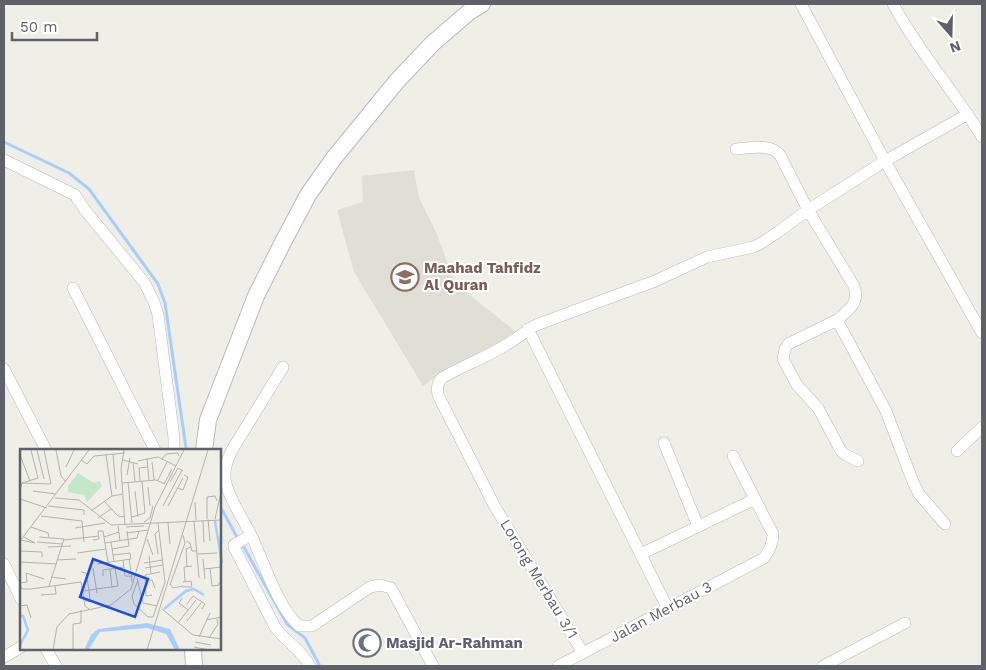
<svg xmlns="http://www.w3.org/2000/svg" width="986" height="670" font-family="'Work Sans',sans-serif">
<style>
.education{fill:#e0dfd5}
.lines{fill:none;stroke-linecap:round;stroke-linejoin:round}
.stream{stroke:#a9cefe;stroke-width:3}
.minor-casing{stroke:#b7b8bd;stroke-width:12}
.secondary-casing{stroke:#b8bac0;stroke-width:18}
.minor{stroke:#fff;stroke-width:11}
.secondary{stroke:#fff;stroke-width:16}
.labels{text-anchor:middle;dominant-baseline:central;stroke-width:4;stroke-linejoin:round;paint-order:stroke}
.education-label{font-size:15px;font-weight:bold;fill:#785e54;stroke:#fff;text-anchor:start}
.street-label{font-size:15px;fill:#5e6167;stroke:#fff}
.worship-label{font-size:15px;font-weight:bold;fill:#5b616d;stroke:#fff;text-anchor:start}
.inset-river{fill:none;stroke:#a9cefe;stroke-width:2.5}
.inset-road{fill:none;stroke:#b2b2b0;stroke-width:1}
.view{fill:#1d4ed8;fill-opacity:0.15;stroke:#1d4ed8;stroke-width:2.5}
.inset-edge{fill:none;stroke:#5e6167;stroke-width:2.5}
</style>
<rect width="100%" height="100%" fill="#f0efe7"/>
<path class="education" d="M414 170 419 198 436 232 455 283 515 331 499 343 449 367 423 386 354 272 337 210 363 202 362 176Z"/>
<g class="lines">
<path class="stream" d="M4 142 69 173 89 189 158 284 165 303 186 448 187 450
M220 506 238 539
M242 544 287 624 305 638 320 666"/>
<g class="minor-casing">
<path id="minor" d="M801 4 885 161 982 333
M893 4C918 51 955 92 982 137
M736 149C749 148 770 143 780 155L808 210 854 286C860 303 849 310 837 320L886 411 913 482 919 494 945 524
M4 160 75 195 85 210 144 282 154 302 158 315 174 438V450
M73 288 155 450
M837 320 788 344 785 349 783 359 797 385 818 408 841 451 844 454 858 461
M528 329 668 609
M283 367 232 450C227 460 224 469 225 479 229 499 242 517 251 535 264 562 277 606 299 626H312L370 587 380 585 391 588 433 666
M4 369 46 450
M664 443 698 526
M957 451 982 427
M251 535 234 545V547L275 627C286 642 301 649 310 666
M641 554 755 499
M4 564 21 599
M46 649 56 666
M583 653 494 505 438 395C437 388 437 383 442 378 462 366 485 358 504 346 516 340 525 331 536 325L655 281 707 257 754 247 763 242 778 232 808 210 885 161 968 114
M4 657 21 647
M558 666 764 558C769 550 773 544 773 534L733 456
M823 666 905 623"/>
</g>
<g class="secondary-casing">
<path id="secondary" d="M204 450 208 420 256 296 282 244 308 195 334 158 397 81 433 43 469 12 482 4
M193 649 194 666"/>
</g>
<use href="#minor" class="minor"/>
<use href="#secondary" class="secondary"/>
</g>
<defs>
<g id="school-ring" transform="scale(1.4375)"><circle r="9.5" fill="#fff" stroke="#8d6e63" stroke-width="1.5"/><path d="M0-5L7-2L0 1L-7-2ZM-4 1L0 2.5L4 1V4Q0 6-4 4Z" fill="#8d6e63"/></g>
<g id="mosque-ring" transform="scale(1.4375)"><circle r="9.5" fill="#fff" stroke="#6b7280" stroke-width="1.5"/><path d="M3.5-4.9A6 6 0 1 0 3.5 4.9A5 5 0 1 1 3.5-4.9Z" fill="#6b7280"/></g>
</defs>
<g fill-rule="evenodd">
<use href="#school-ring" x="405" y="277"/>
<use href="#mosque-ring" x="367" y="643"/>
</g>
<g class="labels">
<g class="education-label">
<text x="424" y="268">Maahad Tahfidz<tspan x="424" dy="17">Al Quran</tspan></text>
</g>
<g class="street-label">
<text transform="translate(539 579) rotate(59)">Lorong Merbau 3/1</text>
<text transform="translate(661 612) rotate(-28)">Jalan Merbau 3</text>
</g>
<g class="worship-label">
<text x="386" y="643">Masjid Ar-Rahman</text>
</g>
</g>
<g transform="translate(20 449)">
<rect width="201" height="201" fill="#f0efe7"/>
<path d="M58 24 74 34 80 32 82 37 67 53 64 46 48 43V37Z" fill="#c4e7c9"/>
<path d="M127 174 150 180 160 201H155L146 185 127 179 80 183 68 201H64L71 186 78 180Z" fill="#a9cefe"/>
<path class="inset-river" d="M195 72 202 114M144 160 166 142 174 140 184 146M0 167H3L8 181 0 196"/>
<path class="inset-road" d="M17 1 24 30M36 1 41 27 46 33M104 1 101 20 105 76M93 5 96 40M0 6 10 32M86 6 92 47M127 9 129 31M142 10 146 5 158 4 159 7M61 11 67 15 74 7 105 4M103 11 118 15M118 12 138 8 156 17M113 13 115 33M132 13 134 31M46 18 54 1M107 26 110 9M138 31 147 13M120 32 119 19 128 18M108 33 112 74M150 33 158 19 163 22M2 34 31 35 24 1M102 34 136 31 145 35M144 35 152 20M128 38 130 57M158 39 163 41 168 28 164 26M0 41 2 34 18 29 11 1M13 42 36 45M115 42 118 68M35 49 59 51 91 76 202 71M0 50 27 59M85 53 98 67 105 68M175 53 176 71M28 57 64 61V66M143 57 162 21M148 57 163 29M71 62 92 47 103 45M21 67 62 72 64 93M112 68 125 64 122 32M78 69 91 60M187 70V48L195 47 197 52M188 70 190 92M195 70 202 39M183 71 184 93M174 72 179 129M124 73 130 69 133 57M148 74 150 95M98 77 100 92M11 78 28 84 29 88M106 78 124 77M55 79 85 74M107 84 128 81M19 88 44 90 29 137M84 88 99 83M127 90 133 106M1 91 15 94 4 88M44 91 79 87M73 91 79 90 78 82H83L88 113M0 92 69 1M166 92 170 94 172 102H177M17 93 42 95M91 93 94 112M85 94 117 89 119 82M28 98 51 97M92 100 109 97 107 82M0 102 22 103V108M57 104 86 100M138 105 135 85 139 81M177 105 197 104M129 107 131 125M109 110 112 128M183 110 185 130M37 111 56 110M103 111 105 127H111L112 133M0 113 37 115M124 114 143 111M77 115 111 110 110 104 93 106M167 118 166 100 171 98M73 119 77 144M125 119 143 116M190 119 192 137 199 136V133M90 120 92 139M184 120 201 118M61 123 66 124 69 141 70 152H65M83 127V121L104 118M31 128 46 130M117 129 123 154 137 157M118 131 112 147 114 155 128 168H133L145 133 138 74M125 131H132L135 139M165 132 164 118 172 117M163 133 171 132 172 138H163M0 134 7 133 6 124 24 130M150 135 153 139 163 137M0 136 2 140H11L61 133 65 157 69 160M150 136 165 94 163 86M63 142 98 137 95 119M21 146 36 145 35 137M132 146 126 147 125 126 140 123M162 149 159 154 168 161M167 155 173 147 185 155 182 160M0 157 7 156 11 169M142 160 173 186 202 190M186 171 202 168M167 172 181 154M158 174 176 151M179 188 190 164M189 189 198 175 197 170M175 193 191 196M174 198 189 201M33 201 37 178 49 165 91 156 111 140 135 58 164 1M53 201V175L61 174V161M127 201 188 1"/>
<path class="view" d="M73 110 128 130 115 168 60 148Z"/>
<rect width="201" height="201" class="inset-edge"/>
</g>
<rect width="986" height="670" fill="none" stroke="#5e6167" stroke-width="10"/>
<g transform="translate(951 35) rotate(160)" stroke="#ffffff" stroke-width="4" paint-order="stroke">
<path d="M0-4L9 19L0 12L-9 19Z" fill="#5e6167"/>
<text y="-8" font-size="14" font-weight="bold" text-anchor="middle" fill="#5e6167">N</text>
</g>
<path d="M12 32v8h85v-8" fill="none" stroke="#5e6167" stroke-width="2.5"/>
<text x="20" y="32" font-size="15" fill="#5e6167" stroke="#ffffff" stroke-width="4" paint-order="stroke">50 m</text>
</svg>
